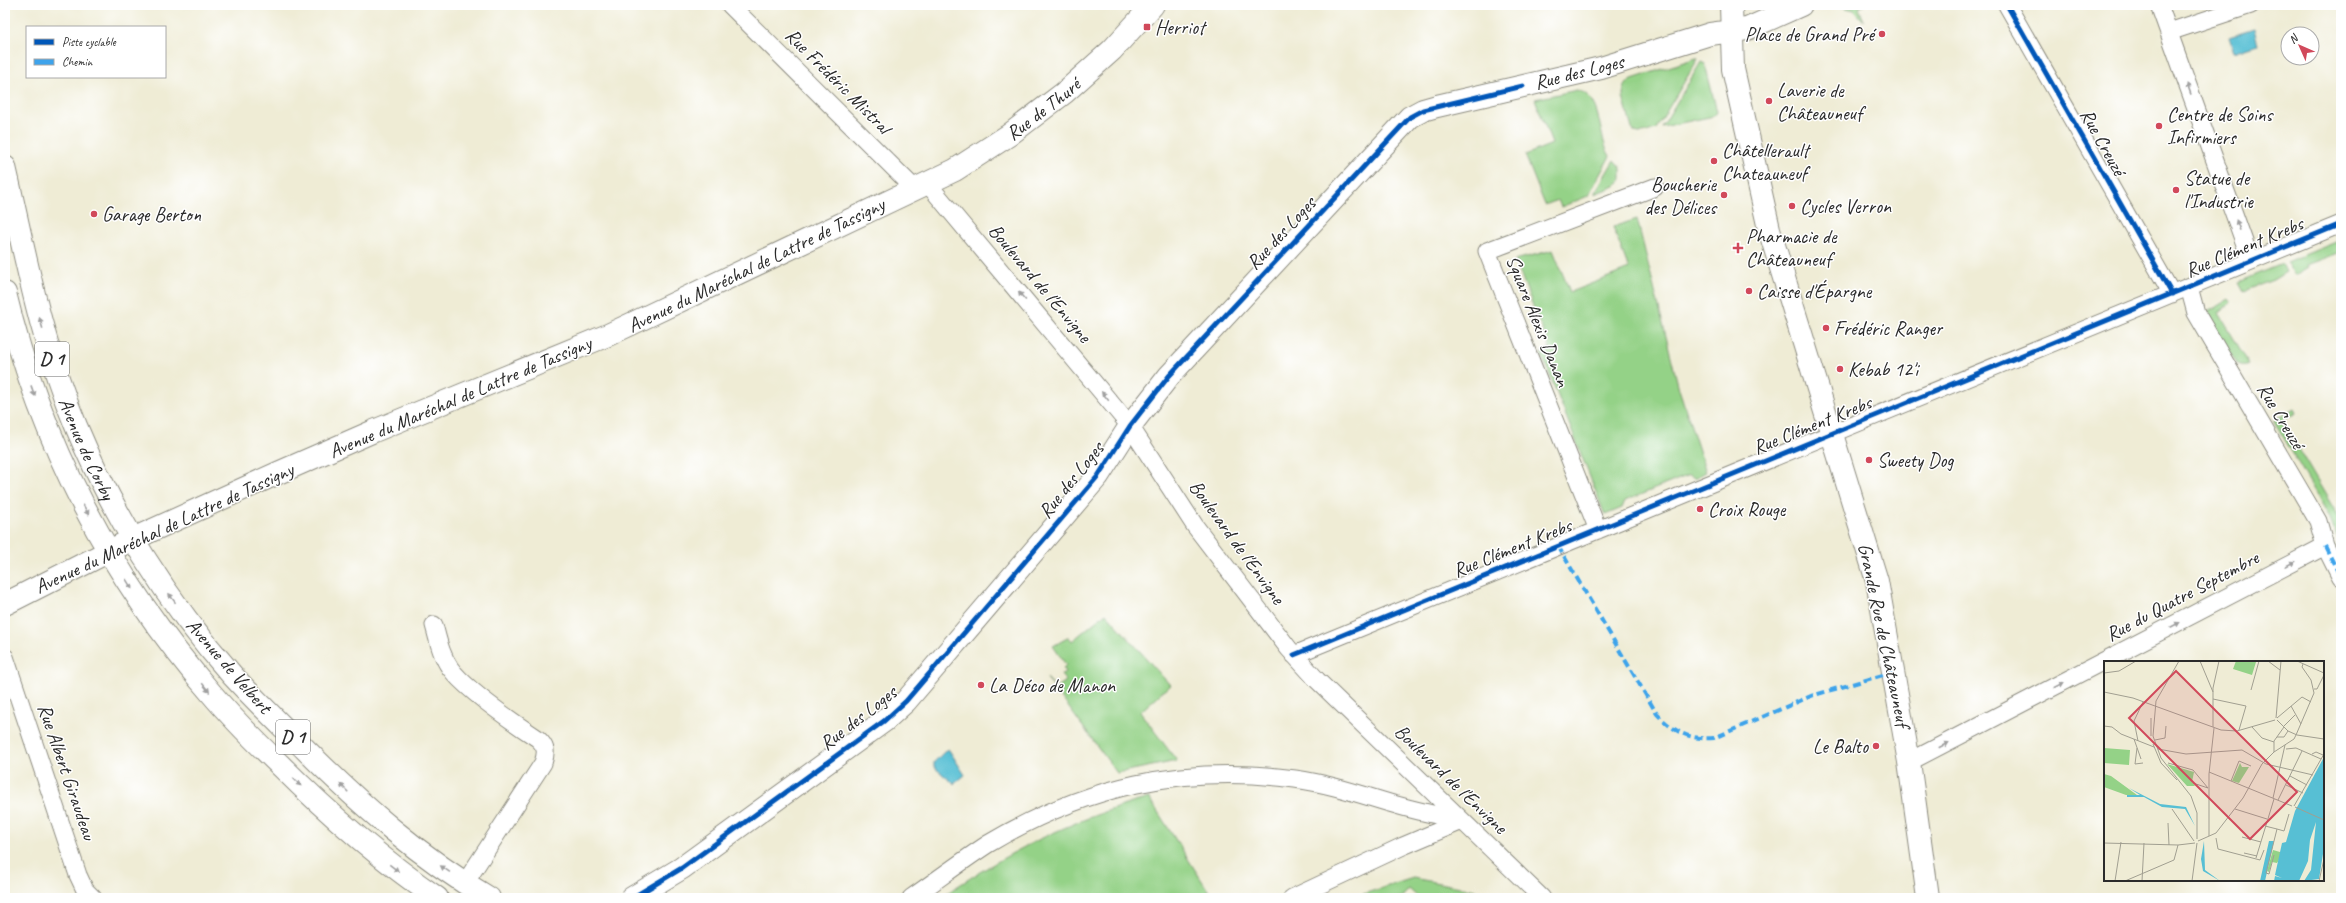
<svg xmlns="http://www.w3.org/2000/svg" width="2346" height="903" font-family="Caveat,sans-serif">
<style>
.green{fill:#94d287;stroke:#607e59}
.water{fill:#57bfd4;stroke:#417580}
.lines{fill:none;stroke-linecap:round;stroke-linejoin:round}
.street-casing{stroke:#8d8c80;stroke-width:19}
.secondary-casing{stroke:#8d8c80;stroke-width:24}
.primary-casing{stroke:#8d8c80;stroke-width:24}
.street{stroke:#fff;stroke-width:17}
.secondary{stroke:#fff;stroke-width:22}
.primary{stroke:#fff;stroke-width:22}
.quiet{stroke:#3ea3eb;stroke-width:4;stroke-dasharray:8 4;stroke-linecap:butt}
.cycleway-casing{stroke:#fff;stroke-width:8}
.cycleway{stroke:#0057b8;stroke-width:5}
.oneway{fill:#a0a0a0}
.poi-dot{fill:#d1495b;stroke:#fff;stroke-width:1.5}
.labels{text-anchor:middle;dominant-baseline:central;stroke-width:3;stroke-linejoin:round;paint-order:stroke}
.shield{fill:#fff;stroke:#6b6b6b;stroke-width:1}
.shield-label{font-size:19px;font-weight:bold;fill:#2b2b2b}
.poi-label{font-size:20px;fill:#2b2b2b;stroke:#fff;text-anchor:start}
.street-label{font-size:20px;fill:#2b2b2b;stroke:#fff}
.inset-road{fill:none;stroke:#a19f91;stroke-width:1}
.view{fill:#d1495b;fill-opacity:0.15;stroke:#d1495b;stroke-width:2}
.inset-edge{fill:none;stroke:#2b2b2b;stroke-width:2}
</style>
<rect width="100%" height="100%" fill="#fff"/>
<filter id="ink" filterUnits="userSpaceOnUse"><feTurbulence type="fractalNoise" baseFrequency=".025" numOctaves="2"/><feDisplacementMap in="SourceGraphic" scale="8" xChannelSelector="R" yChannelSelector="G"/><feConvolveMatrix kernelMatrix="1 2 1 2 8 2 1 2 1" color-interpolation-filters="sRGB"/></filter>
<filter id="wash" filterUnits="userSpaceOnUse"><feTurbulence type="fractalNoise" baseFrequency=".012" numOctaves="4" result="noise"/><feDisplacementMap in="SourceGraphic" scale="16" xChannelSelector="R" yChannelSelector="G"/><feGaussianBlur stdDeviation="0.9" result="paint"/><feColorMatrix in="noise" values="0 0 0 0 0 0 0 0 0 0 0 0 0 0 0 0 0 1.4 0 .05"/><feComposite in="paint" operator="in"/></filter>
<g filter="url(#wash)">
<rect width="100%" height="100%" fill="#efecd5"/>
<path class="green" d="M1864 5 1859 8 1864 21 1854 10 1839 6Z
M1696 58 1698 59 1656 129C1648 131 1638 137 1632 129L1623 97C1623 88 1625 84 1632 79Z
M1701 62 1705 64 1717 112 1714 116 1662 127Z
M1577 90C1603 96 1597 136 1610 156L1588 196 1561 207 1558 200 1545 205 1525 155 1552 144 1535 99Z
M1614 160 1621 168V179L1615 186 1594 194Z
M1637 219 1679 389 1706 472 1695 478 1689 475 1625 501 1622 508 1605 515 1541 353 1550 349 1515 260 1553 250 1570 292 1629 269 1613 227Z
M2341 240V252L2307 265 2308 267 2295 275 2287 262Z
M2282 264 2286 272 2273 280 2244 291 2239 282Z
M2229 299 2232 303 2218 312 2249 364C2243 367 2238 365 2233 360L2206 313Z
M2294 409 2296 413 2282 421 2341 521V547L2329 516 2274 421Z
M1106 613 1170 685 1140 712 1177 761 1117 773 1047 678 1056 688 1066 681 1061 675 1065 672 1063 668 1066 665 1053 646 1069 637 1072 641Z
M1149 798 1213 898H940C1007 852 1070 820 1149 798Z
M1413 878 1476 890 1483 898H1419L1409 889 1401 898H1351Z"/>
<path class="water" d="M2254 29 2258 44 2234 52 2229 37Z
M947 749 949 750 965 775 954 784 934 767V762Z"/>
</g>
<g filter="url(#ink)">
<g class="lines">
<g class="street-casing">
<path id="street" d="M730 5 915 189
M2007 5 2172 294
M2159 5 2251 261
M2169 32 2251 5
M928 184 1130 426 1195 526 1289 649 1317 680 1542 898
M2189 287 2196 313 2318 521 2325 546 2341 578
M1598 530 1487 251 1655 187
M434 625C438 640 441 655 450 668 466 690 513 722 537 738 546 746 547 751 543 763L465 883
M1294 655 2341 224
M5 657 78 875 85 890 93 898
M1909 762 2325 546
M911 898C937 880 962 861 988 844 1085 786 1183 764 1295 779 1332 784 1365 796 1400 806 1421 812 1442 816 1462 821
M1292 898 1403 846 1462 821"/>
</g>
<g class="secondary-casing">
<g id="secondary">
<path d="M1731 5 1733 69 1769 229 1877 581 1909 762 1928 898"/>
<path id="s1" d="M5 604 133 539 278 473 374 431 608 335 955 170 1009 135 1064 93 1112 50 1153 5"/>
<path d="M632 898 682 868 884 721 906 701 1098 476 1130 426 1169 376 1410 117 1423 110 1437 106 1601 68 1710 34 1747 29 1801 5"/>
</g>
</g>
<g class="primary-casing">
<g id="primary">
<path id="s2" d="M5 167C25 254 41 343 76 426 113 515 168 603 232 675 256 701 281 725 306 750 362 806 420 857 489 898"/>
<path d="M5 293C40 441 111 578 211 693 232 718 256 742 280 765 329 814 379 858 437 898"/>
<path d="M634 898 635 897"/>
</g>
</g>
<use href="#street" class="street"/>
<use href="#secondary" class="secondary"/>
<use href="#primary" class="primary"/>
<path class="quiet" d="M1558 546 1657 714C1674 732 1689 740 1714 738L1811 696 1893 672
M2325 546 2341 578"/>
<g class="cycleway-casing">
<path id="cycleway" d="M2007 5 2172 294
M1294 655 2341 224
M632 898 682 868 884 721 906 701 1098 476 1130 426 1169 376 1410 117 1423 110 1523 86"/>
</g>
<use href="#cycleway" class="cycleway"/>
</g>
<defs><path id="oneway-solid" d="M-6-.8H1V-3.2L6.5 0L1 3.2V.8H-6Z"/></defs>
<g class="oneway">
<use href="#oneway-solid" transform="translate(2189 89) rotate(-110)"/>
<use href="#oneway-solid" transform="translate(2238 225) rotate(-110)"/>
<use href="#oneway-solid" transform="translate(1022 296) rotate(-130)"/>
<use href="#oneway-solid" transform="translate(41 323) rotate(-107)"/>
<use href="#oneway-solid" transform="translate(33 391) rotate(70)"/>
<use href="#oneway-solid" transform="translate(1105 396) rotate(-129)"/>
<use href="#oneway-solid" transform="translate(86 510) rotate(61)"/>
<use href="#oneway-solid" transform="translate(2290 564) rotate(-28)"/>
<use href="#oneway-solid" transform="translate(129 584) rotate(58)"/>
<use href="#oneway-solid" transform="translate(172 598) rotate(-126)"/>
<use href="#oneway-solid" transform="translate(2175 625) rotate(-28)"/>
<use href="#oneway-solid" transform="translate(2059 685) rotate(-27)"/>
<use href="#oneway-solid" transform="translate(206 688) rotate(51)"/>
<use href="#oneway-solid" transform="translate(1944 745) rotate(-27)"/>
<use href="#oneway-solid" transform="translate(297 782) rotate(45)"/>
<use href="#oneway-solid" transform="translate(344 788) rotate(-135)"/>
<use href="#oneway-solid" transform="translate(394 868) rotate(38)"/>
<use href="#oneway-solid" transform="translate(445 869) rotate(-146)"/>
</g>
</g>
<g class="poi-dot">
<rect x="1143" y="23" width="8" height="8" rx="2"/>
<circle cx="1882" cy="34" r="4"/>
<circle cx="1769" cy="101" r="4"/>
<circle cx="2159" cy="126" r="4"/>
<circle cx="1714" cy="161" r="4"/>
<circle cx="2176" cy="190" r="4"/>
<circle cx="1724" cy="195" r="4"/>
<circle cx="1792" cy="206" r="4"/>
<circle cx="94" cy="214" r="4"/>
<path d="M1736 242h4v4h4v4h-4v4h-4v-4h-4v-4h4z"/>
<circle cx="1749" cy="291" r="4"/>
<circle cx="1826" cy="328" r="4"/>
<circle cx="1840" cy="369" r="4"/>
<circle cx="1869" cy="460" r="4"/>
<circle cx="1700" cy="509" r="4"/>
<circle cx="981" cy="685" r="4"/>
<circle cx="1876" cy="746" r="4"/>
</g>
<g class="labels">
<g class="shield">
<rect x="35" y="342" width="34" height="34" rx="3"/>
<rect x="276" y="720" width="34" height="34" rx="3"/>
</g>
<g class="shield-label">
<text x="52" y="359">D 1</text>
<text x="293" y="737">D 1</text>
</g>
<g class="poi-label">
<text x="1155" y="27">Herriot</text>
<text x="1874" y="34" text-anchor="end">Place de Grand Pré</text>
<text x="1777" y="90">Laverie de<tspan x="1777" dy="23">Châteauneuf</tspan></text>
<text x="2167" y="114">Centre de Soins<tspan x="2167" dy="23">Infirmiers</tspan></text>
<text x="1722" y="150">Châtellerault<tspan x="1722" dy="23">Chateauneuf</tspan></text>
<text x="2184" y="178">Statue de<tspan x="2184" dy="23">l'Industrie</tspan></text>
<text x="1716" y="184" text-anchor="end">Boucherie<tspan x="1716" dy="23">des Délices</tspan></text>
<text x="1800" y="206">Cycles Verron</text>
<text x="102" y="214">Garage Berton</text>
<text x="1746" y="236">Pharmacie de<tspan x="1746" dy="23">Châteauneuf</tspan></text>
<text x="1757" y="291">Caisse d'Épargne</text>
<text x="1834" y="328">Frédéric Ranger</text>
<text x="1848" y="369">Kebab 12'i</text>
<text x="1877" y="460">Sweety Dog</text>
<text x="1708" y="509">Croix Rouge</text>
<text x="989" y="685">La Déco de Manon</text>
<text x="1868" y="746" text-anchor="end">Le Balto</text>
</g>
<g class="street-label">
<text transform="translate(1579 72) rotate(-14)">Rue des Loges</text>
<text transform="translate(838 81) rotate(45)">Rue Frédéric Mistral</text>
<text stroke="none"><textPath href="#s1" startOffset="1152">Rue de Thuré</textPath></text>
<text transform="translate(2103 142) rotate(61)">Rue Creuzé</text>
<text transform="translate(1281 233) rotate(-47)">Rue des Loges</text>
<text transform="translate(2244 247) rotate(-23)">Rue Clément Krebs</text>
<text transform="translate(756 265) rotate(-26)">Avenue du Maréchal de Lattre de Tassigny</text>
<text transform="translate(1040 283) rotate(50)">Boulevard de l'Envigne</text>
<text transform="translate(1538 321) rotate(68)">Square Alexis Danan</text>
<text transform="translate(460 397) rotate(-23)">Avenue du Maréchal de Lattre de Tassigny</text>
<text transform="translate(2281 416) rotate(59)">Rue Creuzé</text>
<text transform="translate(1812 425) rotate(-22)">Rue Clément Krebs</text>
<text stroke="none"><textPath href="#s2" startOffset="294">Avenue de Corby</textPath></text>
<text transform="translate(1071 480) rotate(-51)">Rue des Loges</text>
<text transform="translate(164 528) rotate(-25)">Avenue du Maréchal de Lattre de Tassigny</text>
<text transform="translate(1237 542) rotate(54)">Boulevard de l'Envigne</text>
<text transform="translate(1512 548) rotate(-22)">Rue Clément Krebs</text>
<text transform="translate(2182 596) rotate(-28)">Rue du Quatre Septembre</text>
<text transform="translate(1884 635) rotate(78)">Grande Rue de Châteauneuf</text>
<text transform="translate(229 666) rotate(49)">Avenue de Velbert</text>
<text transform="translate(858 718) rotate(-38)">Rue des Loges</text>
<text transform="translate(67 772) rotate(71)">Rue Albert Giraudeau</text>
<text transform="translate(1451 779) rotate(44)">Boulevard de l'Envigne</text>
</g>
</g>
<g transform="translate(2104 661)">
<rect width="220" height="220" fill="#efecd5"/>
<path d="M132 0 152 1 148 14 129 8ZM0 87 26 89 25 104 0 102ZM136 102 138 106H145L135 122 128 120ZM63 103 90 111 88 121 91 125H83ZM0 113 7 115 33 134H22L0 126ZM169 189 176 191V197L173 202 168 201 165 211 163 210Z" fill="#94d287"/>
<path d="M220 96 219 193 215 218 200 220 207 209 212 161 206 179 204 200 195 220H170L171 215 178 217 171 214 178 182 182 181 191 150ZM25 127 56 143 82 146 91 165 81 148 58 146 40 136H23V134H36ZM100 180 101 209 116 220 99 210 97 198ZM165 180H170L161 220H156Z" fill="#57bfd4"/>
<path class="inset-road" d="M75 0 52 40 49 75 57 97 87 135 93 152V178M96 0 109 31M164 0 176 9M193 0 220 12M0 12 15 10 32 0M210 28H213L220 14M147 29 155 0M0 31 29 37 117 69 133 70 171 59M109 38 142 45 135 69M187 45 197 63M47 57V75M172 57 177 0M173 57 198 36 207 41M173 59 184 70 193 74 220 78M0 65 8 66 17 73 50 86M180 65 191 54M109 66V27L115 0M148 66 158 77 170 81M192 74 210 32 207 19 198 6 199 3M173 76H180L184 70M30 78 37 98M51 79 61 77 62 65M34 80 30 60 39 41M49 83 57 102 73 119M33 87 31 103 39 102M54 88 82 93 138 89 162 103 209 114M182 88 192 87 217 98M170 91V80L180 66M208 93 212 91 219 94M64 102 89 109 104 127M105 111 188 145M186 115 203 124M127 120 135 100 147 105M89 122 104 127M182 124 199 132M169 137 181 84M174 139 198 90M190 145 220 93M191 146 220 159M68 148 90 180M131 148 163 158M64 162 65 184M161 165 173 168M105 175V113L110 67M138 176 157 181M112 177 114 188 156 199 160 189M94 180 112 172 139 137 158 103 170 91 190 78 192 74M0 182 74 184 91 182M140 192 153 195M170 194 165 213 162 212 173 168 180 170 185 153M152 197 170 138M11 220 17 181M21 220 70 199 74 184M38 220 40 182M88 220 93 182M215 220 220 198"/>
<path class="view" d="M72 10 193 131 146 178 25 57Z"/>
<rect width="220" height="220" class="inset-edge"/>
</g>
<rect width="2346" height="903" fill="none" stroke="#fff" stroke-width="20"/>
<rect x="26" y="26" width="140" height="52" fill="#ffffff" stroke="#aaaaaa"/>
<rect x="34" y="39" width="20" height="6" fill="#0057b8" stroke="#aaaaaa"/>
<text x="62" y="46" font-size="12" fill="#2b2b2b">Piste cyclable</text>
<rect x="34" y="59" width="20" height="6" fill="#3ea3eb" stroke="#aaaaaa"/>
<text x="62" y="66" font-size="12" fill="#2b2b2b">Chemin</text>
<g transform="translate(2300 46) rotate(315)"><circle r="19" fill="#ffffff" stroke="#aaaaaa"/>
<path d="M0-3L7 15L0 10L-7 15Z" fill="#d1495b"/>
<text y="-6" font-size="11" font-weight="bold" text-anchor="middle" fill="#2b2b2b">N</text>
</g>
</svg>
